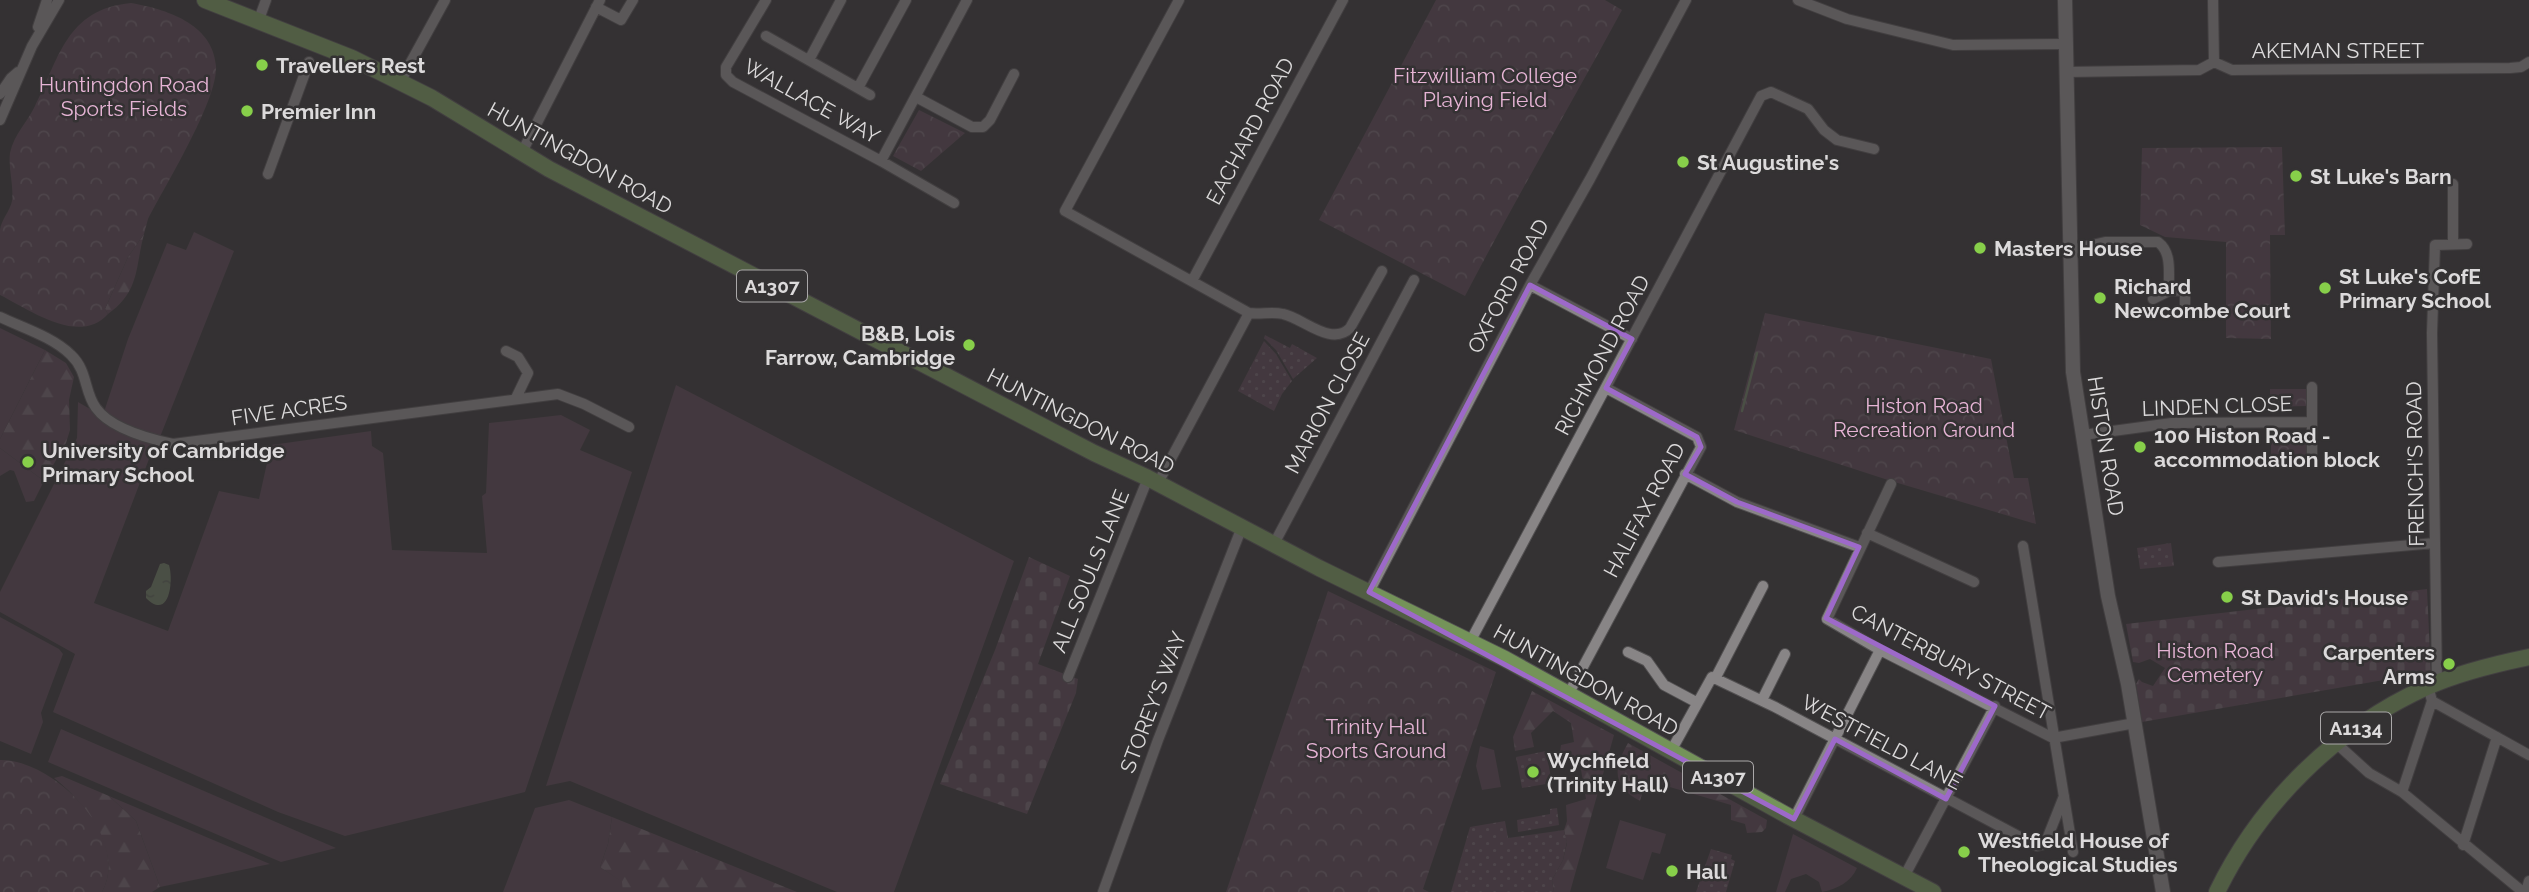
<svg xmlns="http://www.w3.org/2000/svg" width="2529" height="892" font-family="Raleway,sans-serif">
<style>
.grass{fill:#54424e}
.forest{fill:url(#forest-firs)}
.cemetery{fill:url(#cemetery-stones)}
.park{fill:url(#park-crowns)}
.garden{fill:url(#garden-dots)}
.water{fill:url(#water-ripples)}
.lines{fill:none;stroke-linecap:round;stroke-linejoin:round}
.stream{stroke:#65745b;stroke-width:2.5}
.street-casing{stroke:#525051;stroke-width:12}
.secondary-casing{stroke:#525051;stroke-width:16}
.primary-casing{stroke:#525051;stroke-width:18}
.street{stroke:#888586;stroke-width:10}
.secondary{stroke:#888586;stroke-width:14}
.primary{stroke:#749359;stroke-width:16}
.marked{fill:none;stroke:#9d69c9;stroke-width:5;stroke-linejoin:round}
.poi-dot{fill:#87cf4a;stroke:#343233;stroke-width:2.5}
.labels{text-anchor:middle;dominant-baseline:central;stroke-width:5;stroke-linejoin:round;paint-order:stroke}
.shield{fill:#343233;stroke:#aaa8a9;stroke-width:2}
.shield-label{font-size:19px;font-weight:bold;fill:#dcdadb}
.street-label{font-size:21px;fill:#dcdadb;stroke:#343233}
.poi-label{font-size:21px;font-weight:bold;fill:#dcdadb;stroke:#343233;text-anchor:start}
.park-label{font-size:21px;fill:#e6b4d5;stroke:#343233}
</style>
<defs>
<pattern id="forest-firs" width="22" height="20" patternUnits="userSpaceOnUse" patternTransform="scale(1.75)"><rect width="22" height="20" fill="#54424e"/><path d="M5 1l3.5 6h-7zM16 11l3.5 6h-7z" fill="#6c5d67"/></pattern>
<pattern id="cemetery-stones" width="16" height="16" patternUnits="userSpaceOnUse" patternTransform="scale(1.75)"><rect width="16" height="16" fill="#54424e"/><path d="M2 7V4a2 2 0 0 1 4 0v3zM10 15v-3a2 2 0 0 1 4 0v3z" fill="#6c5d67"/></pattern>
<pattern id="park-crowns" width="20" height="18" patternUnits="userSpaceOnUse" patternTransform="scale(1.75)"><rect width="20" height="18" fill="#54424e"/><path d="M2 6a3 3 0 1 1 6 0M12 15a3 3 0 1 1 6 0" fill="none" stroke="#6c5d67"/></pattern>
<pattern id="garden-dots" width="8" height="8" patternUnits="userSpaceOnUse" patternTransform="scale(1.75)"><rect width="8" height="8" fill="#54424e"/><path d="M2 2h.1M6 6h.1" fill="none" stroke="#6c5d67" stroke-width="1.8" stroke-linecap="round"/></pattern>
<pattern id="water-ripples" width="26" height="14" patternUnits="userSpaceOnUse" patternTransform="scale(1.75)"><rect width="26" height="14" fill="#65745b"/><path d="M2 4q2-2 4 0t4 0M15 11q2-2 4 0t4 0" fill="none" stroke="#555d50"/></pattern>
</defs>
<rect width="100%" height="100%" fill="#343233"/>
<path class="grass" d="M194 232 234 251 160 437 155 439 104 412 128 339 167 243 186 250Z
M0 328 45 350 0 439Z
M676 385 1014 561 894 892H837L570 781 546 786Z
M78 402 154 446 94 603 168 631 219 491 259 499 271 445 371 431 372 446 383 453 392 550 487 553 482 496 486 493 489 423 561 415 590 430 580 450 632 472 525 792 345 836 278 812 53 712 75 654 0 612V592L77 438Z
M0 448 44 481 34 501 26 502 14 471 10 470 0 476Z
M0 617 59 649 63 654 41 713 43 722 31 754 0 741Z
M61 729 336 848 281 862 48 762Z
M1480 746 1494 750 1501 787 1482 790 1476 766Z
M109 796 270 864 160 887 136 821Z
M569 800 612 817 608 844 600 867 623 882V892H503L535 808Z
M1620 820 1666 834 1660 854 1652 852 1643 880 1606 868Z
M1793 834 1857 868C1851 882 1837 889 1822 892L1819 882 1806 874 1791 879 1785 892H1776Z"/>
<path class="forest" d="M144 234C135 268 140 291 108 314L105 309 128 257Z
M45 350 66 363 74 377 69 400 70 430 66 443 44 481 0 448V439Z
M1532 691 1614 735 1570 892H1554L1552 880 1563 860 1567 843 1564 830 1567 821 1566 805 1586 799 1579 758 1565 759 1560 752 1561 745 1574 742 1571 723 1553 711 1531 733 1534 747 1515 751 1513 737Z
M1628 743 1767 820 1766 828 1762 832 1747 833 1745 824 1731 820V805L1646 780 1640 801C1612 786 1613 769 1628 743Z
M62 776 109 796 136 821 160 887 152 892H102C124 852 85 802 54 778Z
M612 817 797 892H623L622 882 600 867 608 844Z"/>
<path class="cemetery" d="M1029 557 1070 576 1038 664 1078 679 1076 693 1027 814 940 784 995 650Z
M2427 589 2431 675 2408 688 2401 677 2142 722 2136 684 2139 679 2142 682 2153 686 2165 668 2150 659 2139 663 2133 662 2126 624Z"/>
<path class="park" d="M1436 0H1605L1622 10C1570 106 1515 200 1465 296L1319 220Z
M131 3C165 9 213 23 216 66 218 100 165 186 148 219L144 234 128 257 105 309 108 314C79 346 30 310 0 295 0 274 0 251 0 230 1 220 10 211 12 201 14 185 8 169 10 153 14 134 27 123 35 106 59 59 66 9 131 3Z
M919 110 965 133 921 171 893 156Z
M2282 147 2285 235H2270L2271 339 2226 338V242L2165 237 2140 225 2142 148Z
M1765 313 1991 359 2014 478H2028L2036 524 1891 481 1734 430Z
M2270 389H2307V406L2270 407Z
M2307 436 2306 458H2271V437Z
M1328 591 1496 672 1423 889 1429 892H1226Z
M0 760C54 759 132 838 102 892H0Z"/>
<path class="garden" d="M1265 335 1290 348 1292 344 1317 358 1293 379 1276 350 1264 338Z
M1264 341 1276 354 1292 381 1282 394 1274 411 1238 391Z
M2171 543 2174 566 2140 569 2137 548Z
M1546 751 1552 783 1522 788 1516 757Z
M1557 808 1559 825 1518 832 1517 820 1550 814V809Z
M1505 821 1508 838 1564 830 1567 842 1563 860 1552 880 1554 892H1451L1470 827Z
M1711 849 1732 855 1731 859 1735 861 1726 892H1696Z"/>
<path class="water" d="M164 563 169 565C174 582 169 621 146 598V591L151 587 160 564Z"/>
<g class="lines">
<path class="stream" d="M1742 411 1757 353"/>
<g class="street-casing">
<path id="street" d="M766 0 726 67V75L733 82 881 161 954 203
M1798 0 1847 19 1953 45 2066 44
M2213 0 2214 62
M596 7 621 20 633 0
M258 22 266 0
M38 27 47 0
M766 36 870 95
M809 60 841 0
M2066 72 2199 70 2214 62 2232 70 2510 68 2521 67 2529 62
M400 82 445 0
M858 88 906 0
M0 94 11 78 18 72
M916 97 972 127H983L990 120 1014 74
M0 120 32 46 59 0
M521 154 600 0
M881 161 967 0
M268 174 309 62
M2453 244V184
M2070 250 2105 242H2158C2173 253 2168 275 2169 291L2185 290V310
M1192 281 1343 0
M1530 285 1632 339
M2153 299 2169 291
M1249 313C1260 315 1271 311 1283 314 1303 318 1331 347 1350 328L1382 271
M0 317C23 328 53 337 71 355 88 371 84 392 96 408 110 428 150 439 173 444L558 394 584 404 629 427
M506 351 518 357 528 373 516 398
M2083 435 2172 423 2311 422
M2312 458V387
M1685 474 1737 502 1859 547
M1158 483 1249 313 1065 211 1179 0
M1891 484 1827 619 1880 650 2053 738 2135 723
M1867 533 1974 582
M1274 544 1414 280
M2023 546 2073 852
M2218 562 2435 543
M1369 592 1530 285 1590 179 1686 0
M1470 642 1761 96 1771 92 1808 109 1824 130 1837 140 1874 149
M1628 652 1647 661 1664 685 1696 702
M1068 677 1148 478
M1716 677 1763 586
M2437 683 2432 333 2435 245 2467 244
M2428 686 2432 701 2529 755
M1569 693 1701 447 1697 437 1606 388
M1762 700 1785 654
M2336 743 2369 773 2402 792 2523 892
M1671 751 1712 677 1775 707 2037 846 2045 844 2064 796
M2402 792 2432 701
M1794 819 1880 650
M2463 845 2497 737
M1904 877 1995 706
M1103 892 1158 740 1242 527
M2526 892 2529 881"/>
</g>
<g class="secondary-casing">
<path id="secondary" d="M2065 0 2073 372 2108 596 2128 684 2163 892"/>
</g>
<g class="primary-casing">
<path id="primary" d="M205 0 352 58 432 98 549 169 1094 453 1148 478 1319 568 1505 659 1788 816 1933 892
M2217 892C2260 803 2336 728 2427 687 2458 673 2495 664 2529 657"/>
</g>
<use href="#street" class="street"/>
<use href="#secondary" class="secondary"/>
<use href="#primary" class="primary"/>
</g>
<path d="M0 0H2529V892H0ZM1530 285 1632 339 1606 388 1697 437 1701 447 1685 474 1737 502 1859 547 1826 618 1995 706 1946 799 1835 739 1794 819 1369 592Z" fill="#343233" fill-opacity=".55" fill-rule="evenodd"/>
<path class="marked" d="M1530 285 1632 339 1606 388 1697 437 1701 447 1685 474 1737 502 1859 547 1826 618 1995 706 1946 799 1835 739 1794 819 1369 592Z"/>
<g class="poi-dot">
<circle cx="262" cy="65" r="7"/>
<circle cx="247" cy="111" r="7"/>
<circle cx="1683" cy="162" r="7"/>
<circle cx="2296" cy="176" r="7"/>
<circle cx="1980" cy="248" r="7"/>
<circle cx="2325" cy="288" r="7"/>
<circle cx="2100" cy="298" r="7"/>
<circle cx="969" cy="345" r="7"/>
<circle cx="2140" cy="447" r="7"/>
<circle cx="28" cy="462" r="7"/>
<circle cx="2227" cy="597" r="7"/>
<circle cx="2449" cy="664" r="7"/>
<circle cx="1533" cy="772" r="7"/>
<circle cx="1964" cy="852" r="7"/>
<circle cx="1672" cy="871" r="7"/>
</g>
<g class="labels">
<g class="shield">
<rect x="737" y="270.5" width="70" height="31" rx="5"/>
<rect x="2321" y="712.5" width="70" height="31" rx="5"/>
<rect x="1683" y="761.5" width="70" height="31" rx="5"/>
</g>
<g class="shield-label">
<text x="772" y="286">A1307</text>
<text x="2356" y="728">A1134</text>
<text x="1718" y="777">A1307</text>
</g>
<g class="street-label">
<text x="2338" y="50">AKEMAN STREET</text>
<text transform="translate(812 101) rotate(29)">WALLACE WAY</text>
<text transform="translate(1250 131) rotate(-62)">EACHARD ROAD</text>
<text transform="translate(580 158) rotate(29)">HUNTINGDON ROAD</text>
<text transform="translate(1508 286) rotate(-62)">OXFORD ROAD</text>
<text transform="translate(1602 355) rotate(-62)">RICHMOND ROAD</text>
<text transform="translate(1327 403) rotate(-62)">MARION CLOSE</text>
<text transform="translate(2217 406) rotate(-2)">LINDEN CLOSE</text>
<text transform="translate(289 410) rotate(-8)">FIVE ACRES</text>
<text transform="translate(1081 421) rotate(27)">HUNTINGDON ROAD</text>
<text transform="translate(2106 446) rotate(81)">HISTON ROAD</text>
<text transform="translate(2415 464) rotate(-91)">FRENCH'S ROAD</text>
<text transform="translate(1644 510) rotate(-62)">HALIFAX ROAD</text>
<text transform="translate(1090 571) rotate(-68)">ALL SOULS LANE</text>
<text transform="translate(1951 662) rotate(28)">CANTERBURY STREET</text>
<text transform="translate(1586 680) rotate(29)">HUNTINGDON ROAD</text>
<text transform="translate(1153 702) rotate(-69)">STOREY'S WAY</text>
<text transform="translate(1882 742) rotate(28)">WESTFIELD LANE</text>
</g>
<g class="poi-label">
<text x="276" y="65">Travellers Rest</text>
<text x="261" y="111">Premier Inn</text>
<text x="1697" y="162">St Augustine's</text>
<text x="2310" y="176">St Luke's Barn</text>
<text x="1994" y="248">Masters House</text>
<text x="2339" y="276">St Luke's CofE<tspan x="2339" dy="24">Primary School</tspan></text>
<text x="2114" y="286">Richard<tspan x="2114" dy="24">Newcombe Court</tspan></text>
<text x="955" y="333" text-anchor="end">B&amp;B, Lois<tspan x="955" dy="24">Farrow, Cambridge</tspan></text>
<text x="2154" y="435">100 Histon Road -<tspan x="2154" dy="24">accommodation block</tspan></text>
<text x="42" y="450">University of Cambridge<tspan x="42" dy="24">Primary School</tspan></text>
<text x="2241" y="597">St David's House</text>
<text x="2435" y="652" text-anchor="end">Carpenters<tspan x="2435" dy="24">Arms</tspan></text>
<text x="1547" y="760">Wychfield<tspan x="1547" dy="24">(Trinity Hall)</tspan></text>
<text x="1978" y="840">Westfield House of<tspan x="1978" dy="24">Theological Studies</tspan></text>
<text x="1686" y="871">Hall</text>
</g>
<g class="park-label">
<text x="1485" y="75">Fitzwilliam College<tspan x="1485" dy="24">Playing Field</tspan></text>
<text x="124" y="84">Huntingdon Road<tspan x="124" dy="24">Sports Fields</tspan></text>
<text x="1924" y="405">Histon Road<tspan x="1924" dy="24">Recreation Ground</tspan></text>
<text x="2215" y="650">Histon Road<tspan x="2215" dy="24">Cemetery</tspan></text>
<text x="1376" y="726">Trinity Hall<tspan x="1376" dy="24">Sports Ground</tspan></text>
</g>
</g>
</svg>
